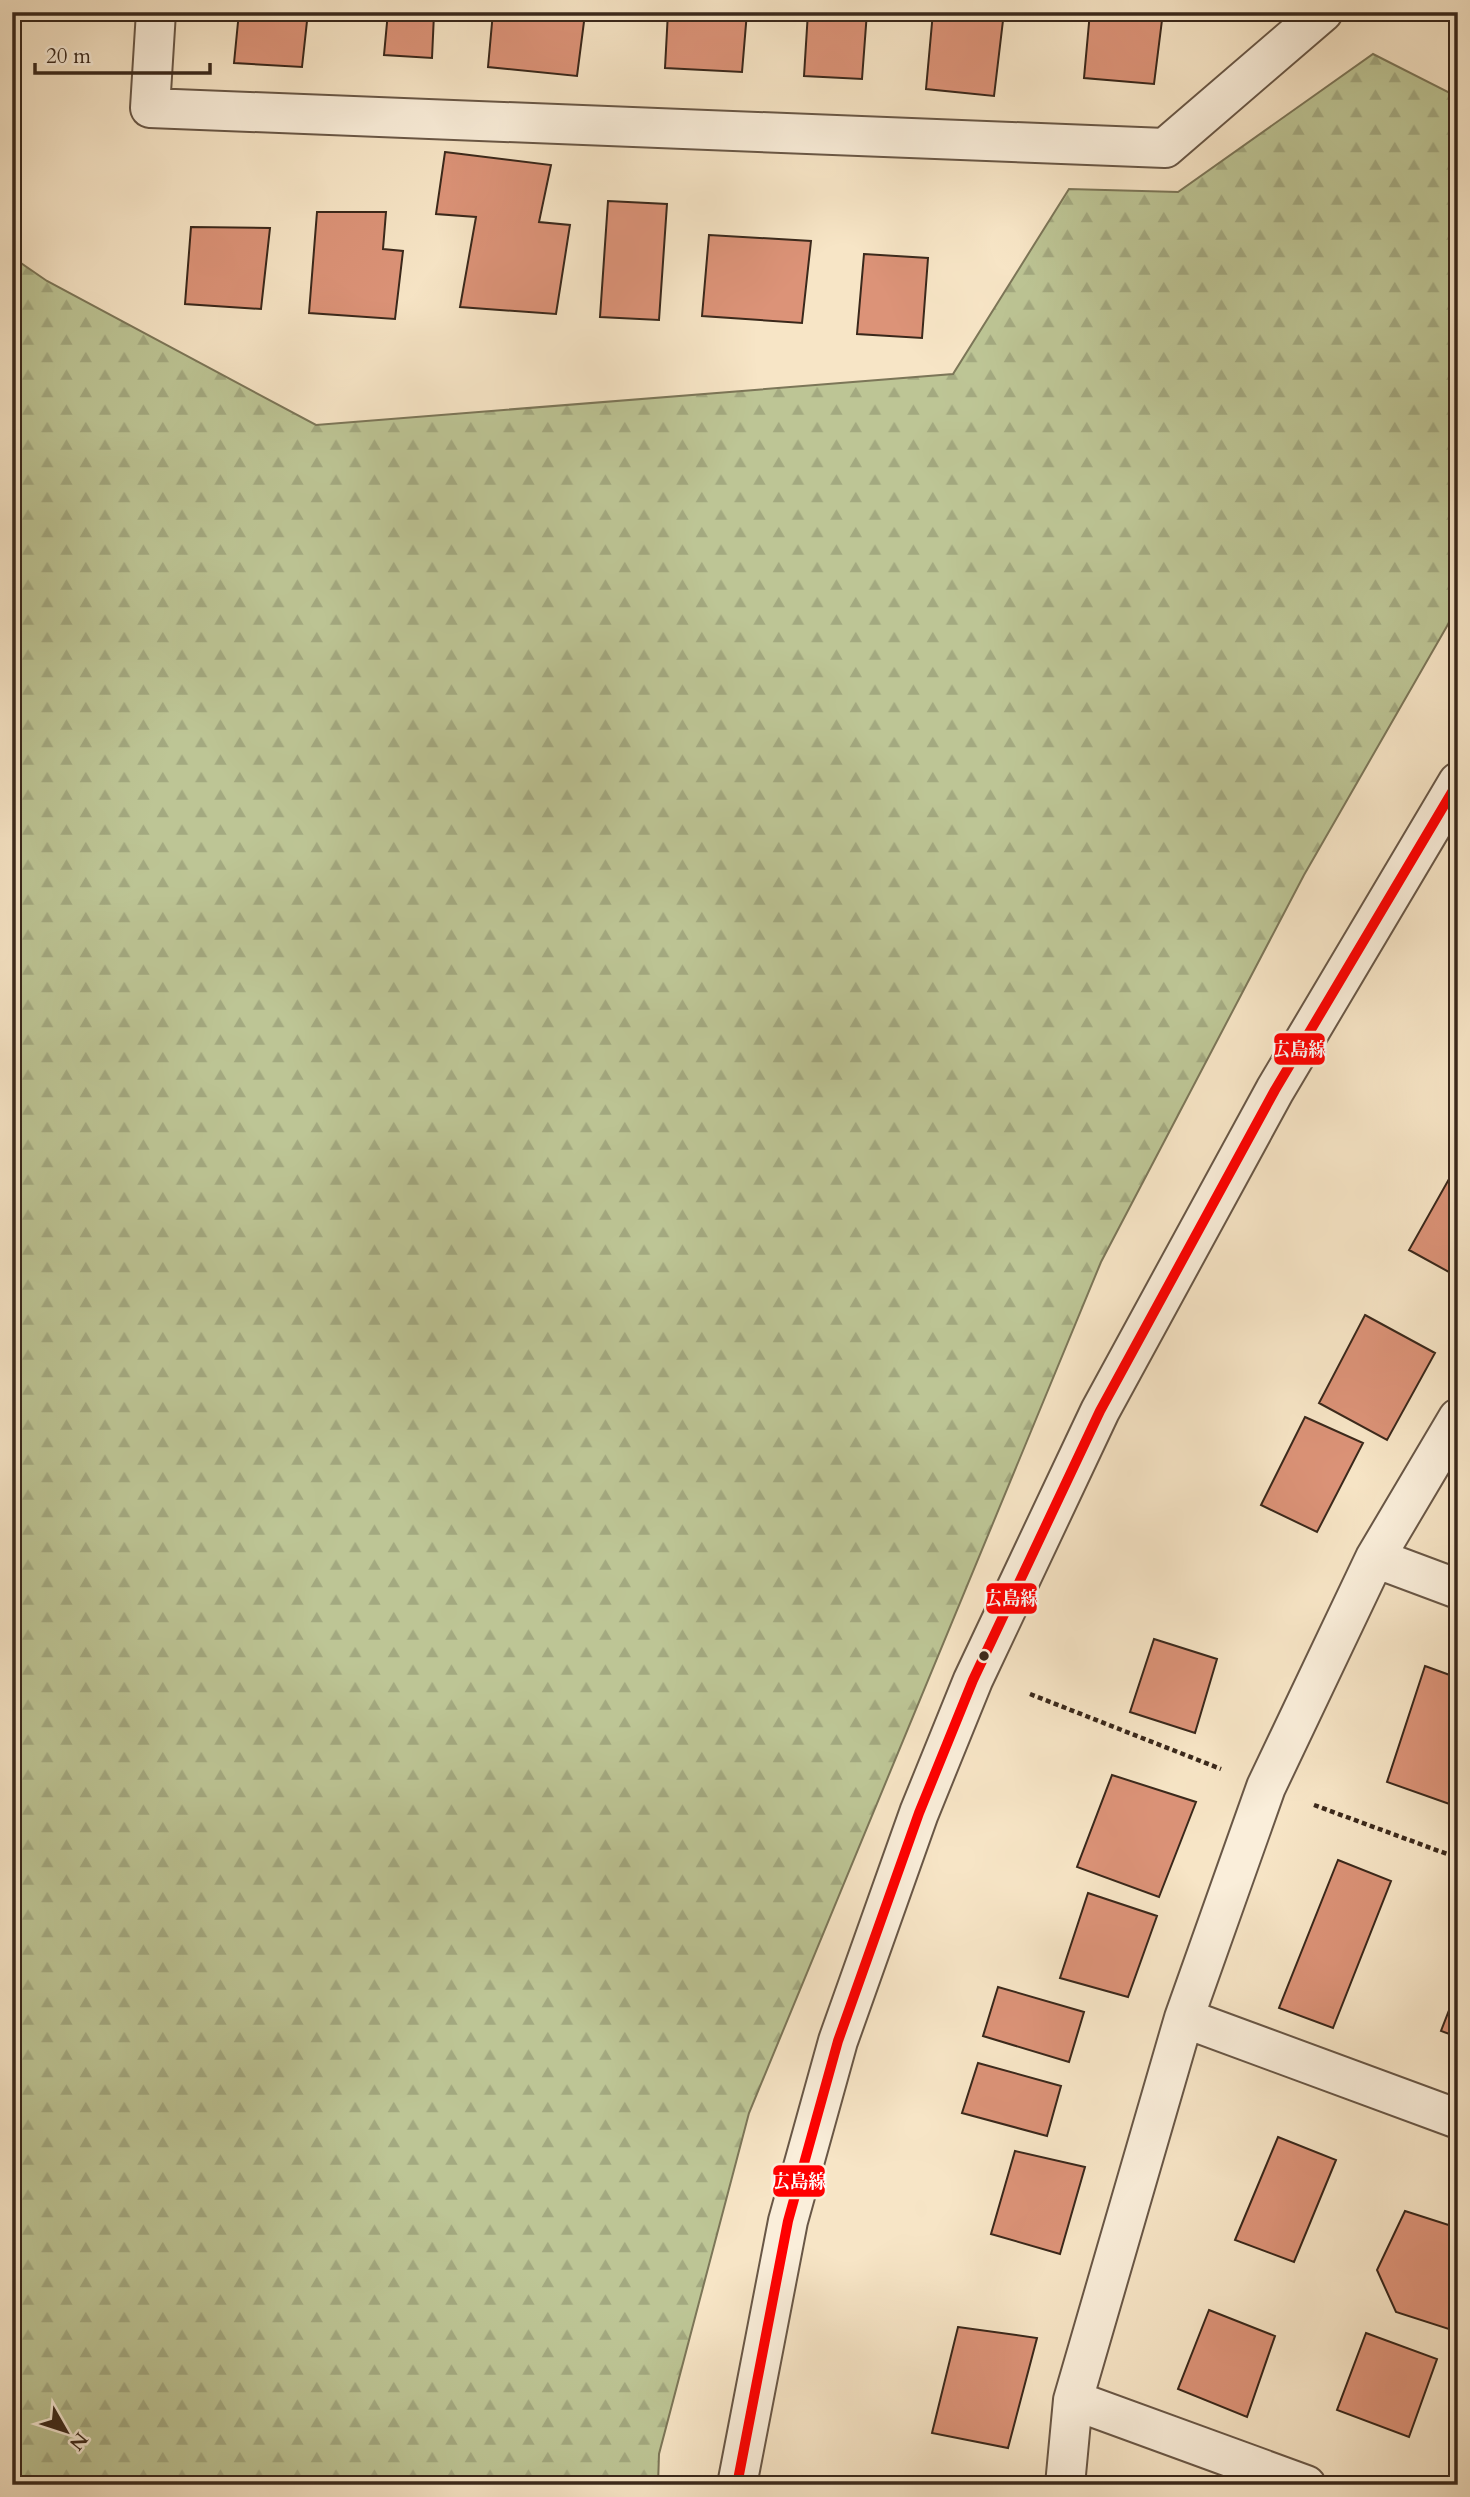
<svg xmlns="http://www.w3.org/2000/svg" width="1470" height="2497" font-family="Cardo,'Noto Serif JP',serif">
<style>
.forest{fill:url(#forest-firs);stroke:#7c7658;stroke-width:2}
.building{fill:#dc9378;stroke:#3a281b;stroke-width:2}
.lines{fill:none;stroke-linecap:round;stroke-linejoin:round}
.minor-casing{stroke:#695746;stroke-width:42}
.tertiary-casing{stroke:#695746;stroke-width:42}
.path{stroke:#3a281b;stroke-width:4.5;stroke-dasharray:5 3.5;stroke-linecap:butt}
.minor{stroke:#faeeda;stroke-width:38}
.tertiary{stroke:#faeeda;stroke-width:38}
.bus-1-casing{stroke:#faeeda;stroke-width:16}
.bus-1{stroke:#f00;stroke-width:10}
.bus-dot{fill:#3a281b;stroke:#faeeda;stroke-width:2.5}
.line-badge{stroke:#faeeda;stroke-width:2.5}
.badge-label{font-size:19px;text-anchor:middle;font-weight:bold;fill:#fff}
</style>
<defs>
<pattern id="forest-firs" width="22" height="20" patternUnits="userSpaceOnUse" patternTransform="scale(1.75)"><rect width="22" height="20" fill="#bdc595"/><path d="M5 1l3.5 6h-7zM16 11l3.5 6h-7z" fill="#a3a980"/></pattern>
</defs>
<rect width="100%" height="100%" fill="#f7e5c6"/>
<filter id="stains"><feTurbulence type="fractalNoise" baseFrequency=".00286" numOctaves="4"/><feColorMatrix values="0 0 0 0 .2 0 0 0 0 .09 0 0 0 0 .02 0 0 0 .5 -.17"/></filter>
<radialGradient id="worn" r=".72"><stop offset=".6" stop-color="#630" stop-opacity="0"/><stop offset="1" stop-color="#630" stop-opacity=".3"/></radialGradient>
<path class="forest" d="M1373 54 1458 97V607L1304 875 1101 1262 749 2113 659 2454 658 2485H12V257L47 281 316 425 953 374 1069 189 1178 192Z"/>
<path class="building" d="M239 12H308L302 67 234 63Z
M388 12H454L453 16 434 14 432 58 384 55Z
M493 12 585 14 577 76 488 67Z
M668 12H747L742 72 665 68Z
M808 12H867L862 79 804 76Z
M933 12H1004L994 96 926 89Z
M1090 12H1163L1154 84 1084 78Z
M445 152 551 165 539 222 570 225 556 314 460 307 476 217 436 214Z
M608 201 667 204 659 320 600 317Z
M317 212H386L383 249 403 251 395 319 309 313Z
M191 227 270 228 261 309 185 304Z
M709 235 811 241 802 323 702 316Z
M864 254 928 258 922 338 857 334Z
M1458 1163V1277L1409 1250Z
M1365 1315 1435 1353 1387 1440 1319 1403Z
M1305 1417 1363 1443 1317 1532 1261 1505Z
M1154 1639 1217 1659 1195 1733 1130 1712Z
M1425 1666 1458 1678V1807L1387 1782Z
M1112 1775 1196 1802 1159 1897 1077 1867Z
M1338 1860 1391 1881 1333 2028 1279 2008Z
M1088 1893 1157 1916 1128 1997 1060 1978Z
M998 1987 1084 2012 1069 2062 983 2036Z
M1458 1987V2037L1441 2031Z
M978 2063 1061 2086 1047 2136 962 2113Z
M1278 2137 1336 2160 1294 2262 1235 2240Z
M1015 2151 1085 2167 1060 2254 991 2234Z
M1405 2211 1458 2228V2332L1396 2312 1377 2270Z
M1209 2310 1275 2336 1247 2417 1178 2389Z
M958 2327 1037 2338 1008 2448 932 2433Z
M1366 2333 1437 2359 1409 2437 1337 2410Z"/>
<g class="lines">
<g class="minor-casing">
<path id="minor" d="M156 12 150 108 1165 148 1323 12
M1375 1558 1458 1589
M1184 2018 1458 2119
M1073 2400 1306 2485
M1065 2485 1073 2400 1184 2018 1266 1787 1375 1558 1458 1418"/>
</g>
<g class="tertiary-casing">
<path id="tertiary" d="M737 2485 788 2221 838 2041 919 1813 973 1680 1100 1411 1275 1090 1458 782"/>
</g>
<path class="path" d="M1030 1694 1221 1769
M1314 1805 1458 1858"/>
<use href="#minor" class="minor"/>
<use href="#tertiary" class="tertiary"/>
<g class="bus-1-casing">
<path id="bus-1" d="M737 2485 788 2221 838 2041 919 1813 973 1680 1100 1411 1275 1090 1458 782"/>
</g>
<use href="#bus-1" class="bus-1"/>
</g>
<circle class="bus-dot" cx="984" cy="1656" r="6"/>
<g class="line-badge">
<rect x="1273" y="1032" width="53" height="34" rx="7" fill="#f00"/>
<rect x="985" y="1582" width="53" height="33" rx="7" fill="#f00"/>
<rect x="772" y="2164" width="54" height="34" rx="7" fill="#f00"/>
</g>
<g class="badge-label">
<text x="1299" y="1056">広島線</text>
<text x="1011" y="1605">広島線</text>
<text x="799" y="2188">広島線</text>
</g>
<rect width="1470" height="2497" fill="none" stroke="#f7e5c6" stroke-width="42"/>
<rect x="14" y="14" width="1442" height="2469" fill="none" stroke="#3a281b" stroke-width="3.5"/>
<rect x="21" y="21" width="1428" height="2455" fill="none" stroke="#3a281b" stroke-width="2"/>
<g transform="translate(66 2431) rotate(129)" stroke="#faeeda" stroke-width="5" paint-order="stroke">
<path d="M0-5L12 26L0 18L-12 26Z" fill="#3a281b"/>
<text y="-10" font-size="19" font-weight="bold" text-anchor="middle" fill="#3a281b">N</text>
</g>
<path d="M35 63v10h175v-10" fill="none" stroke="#3a281b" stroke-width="3.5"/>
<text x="46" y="63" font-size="21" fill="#3a281b" stroke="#faeeda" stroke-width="5" paint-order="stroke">20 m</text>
<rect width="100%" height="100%" filter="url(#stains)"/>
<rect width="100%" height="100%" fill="url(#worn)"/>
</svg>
